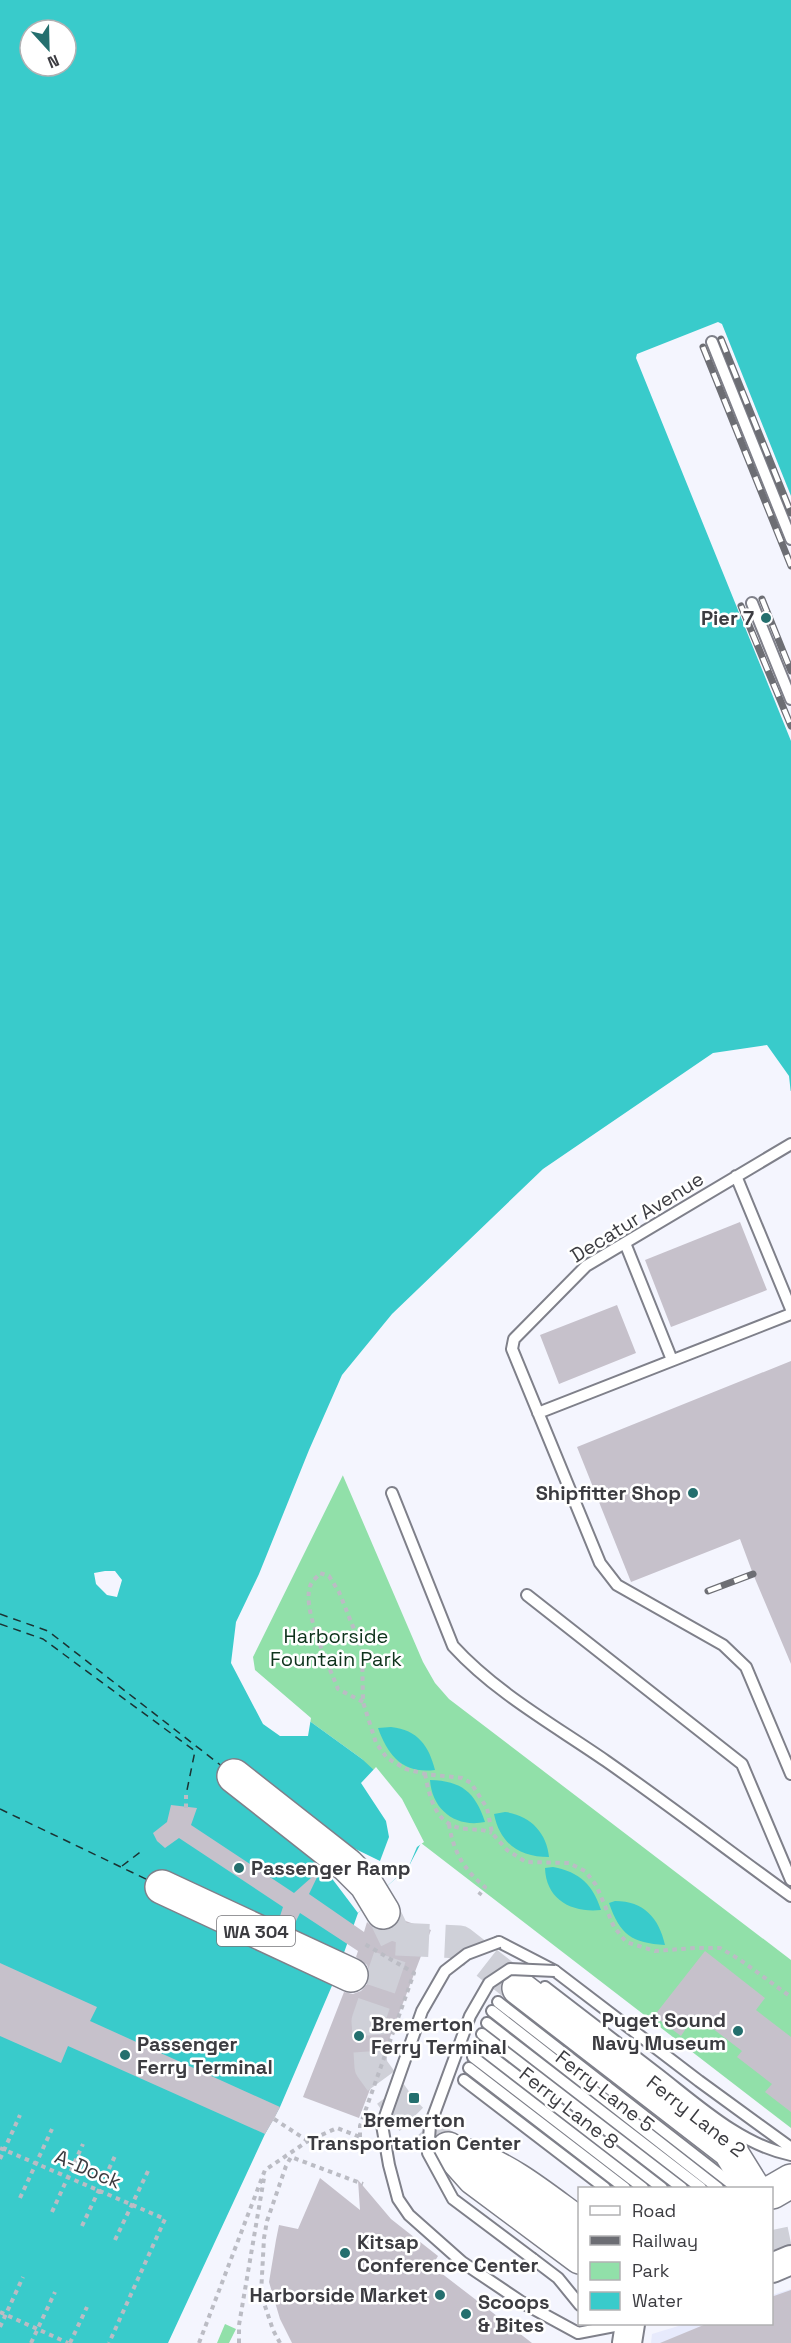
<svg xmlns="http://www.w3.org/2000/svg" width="791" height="2343" font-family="'Space Grotesk',sans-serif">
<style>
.built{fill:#e7eafc}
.green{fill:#91e0a9}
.water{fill:#39cbcb;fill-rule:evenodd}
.pier{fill:#f4f5fe}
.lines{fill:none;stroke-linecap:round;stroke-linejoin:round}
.ferry{stroke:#1b3333;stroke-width:1.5;stroke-dasharray:8 6;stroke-linecap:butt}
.building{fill:#c6c1cb}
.highway-tunnel{stroke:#cfd0d8;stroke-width:33;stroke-dasharray:33 16;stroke-linecap:butt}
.lane-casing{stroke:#7f808a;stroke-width:14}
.secondary-casing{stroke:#7f808a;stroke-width:32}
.highway-casing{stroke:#7f808a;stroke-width:36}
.path{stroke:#bbbcc4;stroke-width:4;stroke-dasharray:4.5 4.5;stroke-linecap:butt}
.lane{stroke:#fff;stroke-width:10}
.secondary{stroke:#fff;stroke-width:28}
.highway{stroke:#fff;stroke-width:33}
.rail-casing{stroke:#6d6e74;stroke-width:7}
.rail{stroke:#fff;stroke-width:4.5;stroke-dasharray:14;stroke-linecap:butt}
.lane-bridge-casing{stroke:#7f808a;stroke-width:14;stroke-linecap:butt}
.path-bridge{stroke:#bbbcc4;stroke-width:4;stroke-dasharray:4.5 4.5;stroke-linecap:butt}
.lane-bridge{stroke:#fff;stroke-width:10}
.poi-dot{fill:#246f6e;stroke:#fff;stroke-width:2}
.labels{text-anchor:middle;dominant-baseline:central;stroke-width:5;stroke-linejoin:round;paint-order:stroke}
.shield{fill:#fff;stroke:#76767a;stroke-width:1.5}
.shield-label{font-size:18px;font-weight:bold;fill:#3c3c41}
.poi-label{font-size:20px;font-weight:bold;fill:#3c3c41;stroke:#fff;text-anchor:start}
.street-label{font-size:20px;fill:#3c3c41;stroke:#fff}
.park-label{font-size:20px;fill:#0e331c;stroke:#fff}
</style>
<rect width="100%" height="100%" fill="#f4f5fe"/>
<path class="built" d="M791 2289V2343H651L652 2334 685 2324H772V2295Z"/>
<path class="green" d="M341 1471 423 1662 435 1683 449 1699 791 1960V2128L421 1843 362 1759 304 1717 252 1671V1648Z
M225 2324 236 2329 229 2343H217Z"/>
<path class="water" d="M0 0H791V1091L769 1090 724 1102 554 1190 382 1360 252 1648V1671L304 1717 362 1759 377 1773 421 1843 409 1866 358 1913 334 1981 280 2107 265 2134 168 2343H0ZM30 30H66V66H30Z
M391 1727C418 1730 429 1746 435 1770 403 1774 388 1756 378 1728Z
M430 1780C462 1781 475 1792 485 1822 456 1828 432 1810 430 1780Z
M505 1812C530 1815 547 1833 549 1857 520 1857 500 1844 494 1814Z
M553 1867C580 1872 593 1885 601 1910 572 1913 546 1900 545 1868Z
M615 1901C644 1901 659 1918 665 1945 632 1943 620 1935 609 1903Z"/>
<path class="pier" d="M718 322 722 324 791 496V741L636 358 637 354Z
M767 1045 789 1076 791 1094 770 1093 725 1104 556 1193 478 1289 384 1362 344 1473 253 1657 255 1670 311 1718 308 1736H280L263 1724 231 1663 236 1622 259 1574 309 1450 342 1375 392 1314 543 1169 713 1053Z
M105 1571H115L122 1580 117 1597 107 1595 96 1584 94 1573Z
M376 1767 402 1799 424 1842 417 1847 409 1866 358 1913 315 1856 331 1837 380 1861 389 1837 386 1821 361 1783Z"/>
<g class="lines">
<path class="ferry" d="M0 1614 48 1631 223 1767
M0 1624 43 1639 195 1751 186 1795
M0 1809 148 1880
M122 1866 143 1850"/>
</g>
<path class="building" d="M740 1222 767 1290 671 1327 645 1260Z
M617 1305 636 1353 559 1384 540 1335Z
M791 1361V1664L753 1574 740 1539 631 1582 577 1447Z
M171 1805 197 1808 191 1825 294 1893 321 1869 309 1894 364 1932 367 1922 375 1929 384 1931 393 1928 400 1919 431 1930 359 2118 303 2097 344 1992 353 1994 361 1991 368 1983 370 1974 367 1965 356 1957 358 1951 300 1913 293 1927 279 1919 283 1907 179 1838 165 1848 157 1841 153 1833 167 1822Z
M705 1951 765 1998 756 2010 791 2037V2112L765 2092 772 2084 737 2057 742 2051 695 2015 681 2036 654 2016Z
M0 1963 97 2007 90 2021 280 2107 274 2119 265 2134 68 2046 61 2063 0 2036Z
M320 2178 360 2210 358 2180 391 2219 438 2256 432 2266 532 2343H292L280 2319 269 2282 276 2240 279 2225 298 2229Z
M791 2290V2343H660L706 2324H771V2297Z"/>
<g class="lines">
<path class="highway-tunnel" d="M383 1912 396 1939 368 2021 371 2067 402 2110 423 2131 448 2149
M396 1939 460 1942 519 1988
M772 2247 791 2243"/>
<g class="lane-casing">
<path id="lane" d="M712 342 791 539
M752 603 791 699
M791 1144 586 1266 514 1339 512 1349 600 1563 617 1585 723 1645 746 1667 791 1774
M736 1176 791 1309
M625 1243 672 1360
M538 1413 791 1314
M392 1493 453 1646C496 1693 554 1725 606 1761 669 1805 729 1851 791 1896
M527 1595 742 1764 791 1880
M499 1942 555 1971 699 2081 791 2148
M545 1987C583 2016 620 2045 658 2074 698 2105 741 2145 791 2155
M498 2002 737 2188
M492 2011 718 2188
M487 2023 701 2188
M482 2034 682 2188
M478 2046 662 2188
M473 2057 643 2188
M469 2068 625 2188
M464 2080 605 2188
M533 2259 558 2278 580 2305
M523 2303 578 2333 625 2324"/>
</g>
<g class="secondary-casing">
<path id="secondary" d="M772 2268 791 2260
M627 2343 630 2324"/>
</g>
<g class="highway-casing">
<path id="highway" d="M234 1776 347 1865 366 1884 383 1912
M162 1887 351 1975
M519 1988 730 2151 753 2188
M448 2149 474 2178 580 2257
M469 2156C511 2171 544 2199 580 2225
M772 2192 791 2181"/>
</g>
<path class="path" d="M363 1702 338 1689C329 1666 300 1606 311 1584 313 1580 318 1576 320 1573L329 1576 339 1592 362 1649 363 1702 376 1743 387 1758 406 1769 425 1774 462 1778 471 1783 487 1808 492 1833 507 1850 526 1862 569 1863 585 1871 596 1885 614 1927 626 1942 655 1951 695 1948H720L739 1959 791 1997
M425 1774C430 1799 436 1828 468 1829 477 1830 482 1829 492 1833
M186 1808V1795
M449 1824C453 1851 464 1870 485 1887L479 1895
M274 2119 308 2141
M0 2148 165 2219 109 2343
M0 2159 20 2115
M20 2198 52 2129
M52 2212 83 2144
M82 2226 115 2156
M115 2240 148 2171
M0 2312 68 2343
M0 2327 23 2277
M31 2343 55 2292
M70 2343 87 2307
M199 2343 265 2170 308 2141 337 2128 360 2137
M239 2343V2325L264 2178
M280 2343 273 2330 261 2294 264 2238 267 2221 286 2166 291 2157 363 2184"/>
<use href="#lane" class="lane"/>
<use href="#secondary" class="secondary"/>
<use href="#highway" class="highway"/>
<g class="rail-casing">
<path id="rail" d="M721 339 791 513
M703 347 791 566
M762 599 791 671
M741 606 791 726
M708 1591 753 1574"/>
</g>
<use href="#rail" class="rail"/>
<g class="lane-bridge-casing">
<path id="lane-bridge" d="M499 1942 467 1954 445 1971 422 2011 382 2125 389 2165 398 2199 409 2215 462 2262 523 2303
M533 2259 453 2199 428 2153 430 2125 470 2016 489 1983 510 1969 555 1971"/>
</g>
<path class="path-bridge" d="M360 2137V2126L414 1973 363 1943"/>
<use href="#lane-bridge" class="lane-bridge"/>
</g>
<g class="poi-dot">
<circle cx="766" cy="618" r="6"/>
<circle cx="693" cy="1493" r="6"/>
<circle cx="239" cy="1868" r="6"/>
<circle cx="738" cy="2031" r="6"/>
<circle cx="359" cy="2036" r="6"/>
<circle cx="125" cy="2055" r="6"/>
<rect x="408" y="2092" width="12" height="12" rx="3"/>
<circle cx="345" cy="2253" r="6"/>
<circle cx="440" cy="2295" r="6"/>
<circle cx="466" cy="2314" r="6"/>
</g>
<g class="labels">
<rect class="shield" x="217" y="1916" width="78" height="30" rx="4.5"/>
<g class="shield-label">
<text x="256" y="1931">WA 304</text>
</g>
<g class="poi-label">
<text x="754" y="618" text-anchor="end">Pier 7</text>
<text x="681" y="1493" text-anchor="end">Shipfitter Shop</text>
<text x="251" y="1868">Passenger Ramp</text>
<text x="726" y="2020" text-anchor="end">Puget Sound<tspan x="726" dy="23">Navy Museum</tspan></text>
<text x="371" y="2024">Bremerton<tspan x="371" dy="23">Ferry Terminal</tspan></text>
<text x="137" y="2044">Passenger<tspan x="137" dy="23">Ferry Terminal</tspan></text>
<text x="414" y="2120" text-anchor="middle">Bremerton<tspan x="414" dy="23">Transportation Center</tspan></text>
<text x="357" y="2242">Kitsap<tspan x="357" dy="23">Conference Center</tspan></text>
<text x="428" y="2295" text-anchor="end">Harborside Market</text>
<text x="478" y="2302">Scoops<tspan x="478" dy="23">&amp; Bites</tspan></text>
</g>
<g class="street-label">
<text transform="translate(637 1217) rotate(-32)">Decatur Avenue</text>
<text transform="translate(605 2091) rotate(38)">Ferry Lane 5</text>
<text transform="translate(569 2108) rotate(38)">Ferry Lane 8</text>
<text transform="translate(696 2116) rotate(38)">Ferry Lane 2</text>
<text transform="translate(88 2169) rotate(23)">A-Dock</text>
</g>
<g class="park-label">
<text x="336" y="1636">Harborside<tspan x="336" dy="23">Fountain Park</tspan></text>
</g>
</g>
<rect x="578" y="2187" width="195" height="138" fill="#ffffff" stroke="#b1b1b3" stroke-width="1.5"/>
<rect x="590" y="2206" width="30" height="9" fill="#ffffff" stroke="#b1b1b3" stroke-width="1.5"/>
<text x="632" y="2217" font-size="18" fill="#3c3c41">Road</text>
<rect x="590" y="2236" width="30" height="9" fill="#6d6e74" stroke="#b1b1b3" stroke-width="1.5"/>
<text x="632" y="2247" font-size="18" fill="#3c3c41">Railway</text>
<rect x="590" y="2262" width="30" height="18" fill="#91e0a9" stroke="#b1b1b3" stroke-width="1.5"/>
<text x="632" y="2277" font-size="18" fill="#3c3c41">Park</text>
<rect x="590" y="2292" width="30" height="18" fill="#39cbcb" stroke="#b1b1b3" stroke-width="1.5"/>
<text x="632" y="2307" font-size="18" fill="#3c3c41">Water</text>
<g transform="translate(48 48) rotate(158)"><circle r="28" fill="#ffffff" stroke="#b1b1b3" stroke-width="1.5"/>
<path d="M0-4.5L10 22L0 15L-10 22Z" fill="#246f6e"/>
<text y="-9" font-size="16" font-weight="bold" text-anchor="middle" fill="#3c3c41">N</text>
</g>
</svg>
